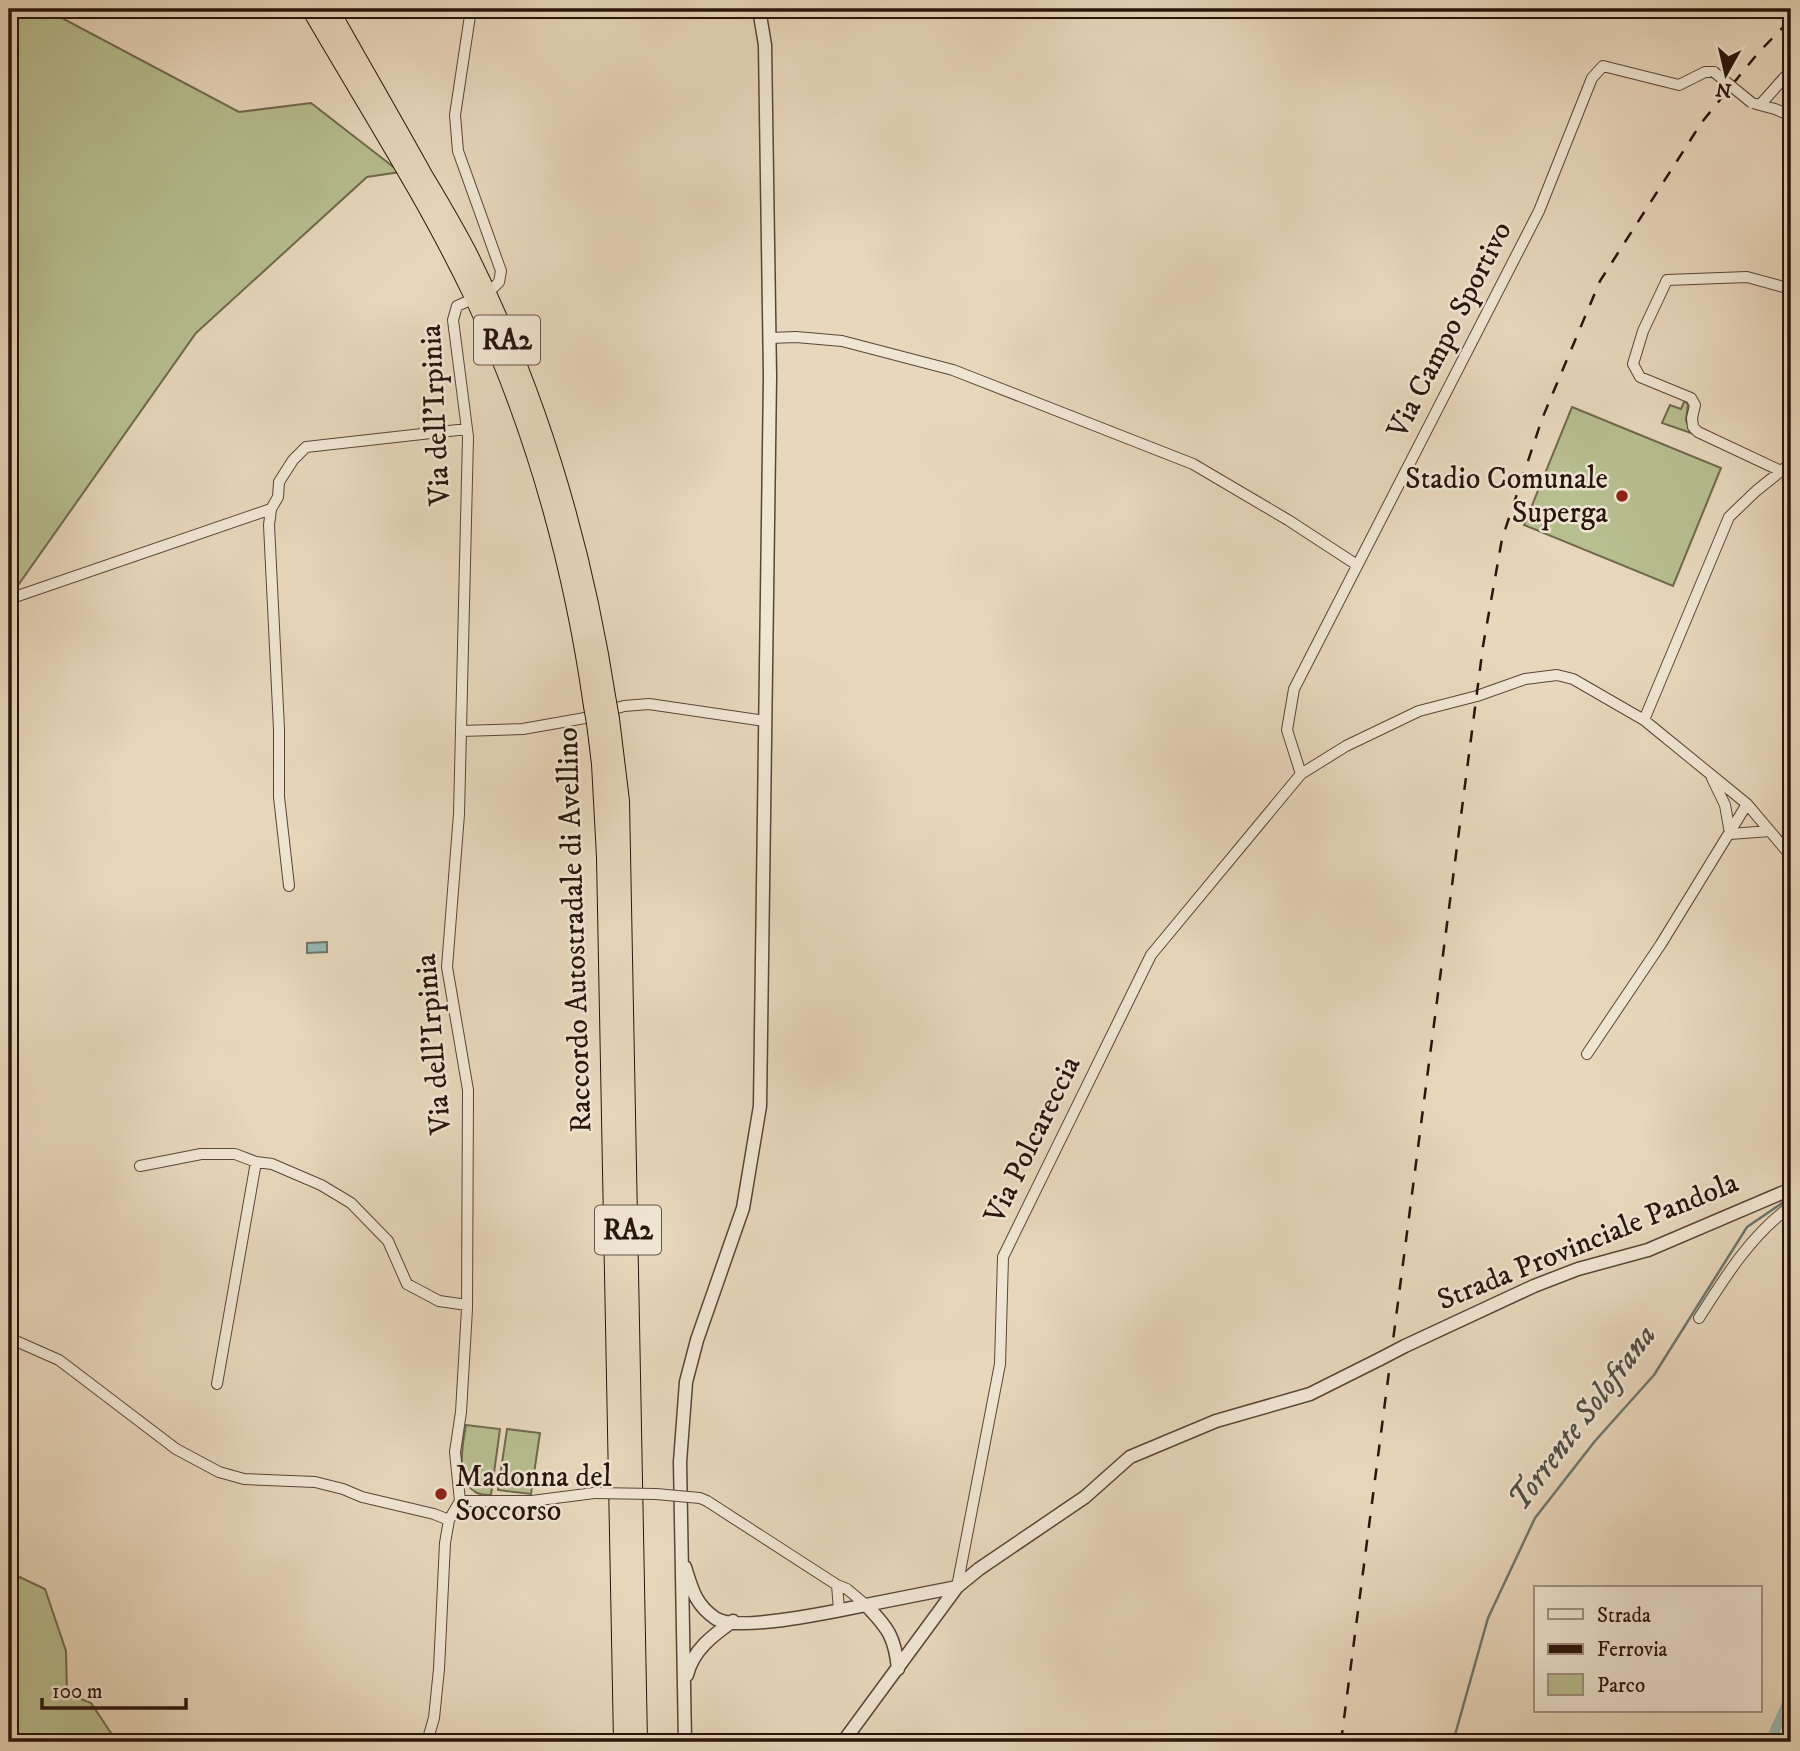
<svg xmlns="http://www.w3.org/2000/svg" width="1800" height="1751" font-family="'IM FELL DW Pica',serif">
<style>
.green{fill:#b7be90;stroke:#70694e;stroke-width:2}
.water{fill:#97b9b3;stroke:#6b7770;stroke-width:2}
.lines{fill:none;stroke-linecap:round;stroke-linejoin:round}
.stream{stroke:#6b7770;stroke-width:2.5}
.canal{stroke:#97b9b3;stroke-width:10}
.minor-casing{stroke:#594538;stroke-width:12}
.tertiary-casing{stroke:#594538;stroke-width:15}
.motorway-casing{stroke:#29140c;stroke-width:20}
.minor{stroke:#f0e5d3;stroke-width:10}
.tertiary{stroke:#f0e5d3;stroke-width:12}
.motorway{stroke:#e8d7bc;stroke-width:18}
.rail{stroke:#29140c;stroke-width:2.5;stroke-dasharray:12 12;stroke-linecap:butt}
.minor-bridge-casing{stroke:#594538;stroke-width:12;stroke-linecap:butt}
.tertiary-bridge-casing{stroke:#594538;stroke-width:15;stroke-linecap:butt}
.motorway-bridge-casing{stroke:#29140c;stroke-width:20;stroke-linecap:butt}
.minor-bridge{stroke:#f0e5d3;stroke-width:10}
.tertiary-bridge{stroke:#f0e5d3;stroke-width:12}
.motorway-bridge{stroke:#e8d7bc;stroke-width:18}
.poi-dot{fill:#8f2418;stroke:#f0e5d3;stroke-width:2.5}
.labels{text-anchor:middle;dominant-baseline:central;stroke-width:5;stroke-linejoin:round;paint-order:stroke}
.shield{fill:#f0e5d3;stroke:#655348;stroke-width:2}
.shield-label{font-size:28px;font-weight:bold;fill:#29140c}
.street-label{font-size:30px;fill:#29140c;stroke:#f0e5d3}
.poi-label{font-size:30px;fill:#29140c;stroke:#f0e5d3;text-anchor:end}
.water-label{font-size:32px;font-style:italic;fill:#504e46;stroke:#f0e5d3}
</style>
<rect width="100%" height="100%" fill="#e8d7bc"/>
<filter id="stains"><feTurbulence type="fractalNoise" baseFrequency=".00286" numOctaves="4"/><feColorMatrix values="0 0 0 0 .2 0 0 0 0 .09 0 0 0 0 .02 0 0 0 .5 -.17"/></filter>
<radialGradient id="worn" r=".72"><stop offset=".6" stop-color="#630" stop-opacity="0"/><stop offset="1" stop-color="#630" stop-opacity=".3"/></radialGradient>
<path class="green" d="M9 9H45L239 112 311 103 400 172 367 177 196 333 9 598Z
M1685 400 1688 405 1686 420 1691 433 1662 423 1670 405 1681 409Z
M1572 407 1721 468 1673 586 1524 525Z
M466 1425 500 1429 491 1495C485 1495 478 1495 474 1491 455 1479 463 1442 466 1425Z
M507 1429 540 1433 531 1494 498 1490Z
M9 1572 45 1589 66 1651 67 1693 91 1703 117 1742H9Z"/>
<path class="water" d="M327 942V952L307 953V943Z"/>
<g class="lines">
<path class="stream" d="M1453 1742 1488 1618 1535 1518 1595 1441 1654 1375 1747 1227 1791 1197"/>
<path class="canal" d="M1770 1742 1791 1694"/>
<g class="minor-casing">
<path id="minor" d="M471 9 455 115 458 151 501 271 499 282 493 288
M1714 72H1705L1679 85 1603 66 1592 78 1539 211 1294 689 1287 730 1301 774 1346 746 1419 711 1477 696 1525 679 1557 675 1573 679 1644 720 1747 804 1791 856
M1756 104 1775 109 1791 116
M1760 105 1791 70
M770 338 796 337 842 341 953 370 1193 464 1288 520 1357 565
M1781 471 1698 432 1693 427 1692 418 1695 405 1691 398 1640 377 1633 364 1643 331 1667 280 1747 277 1791 289
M9 599 271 509
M1644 720 1729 517 1756 491 1791 463
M461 731 523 729 585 718 624 706 649 704 765 721
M1712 778 1725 805 1730 833
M1730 834 1770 831
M289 886 279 797V729L269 525 271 509 278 497 279 482 293 460 306 447 467 429
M1587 1054 1661 944 1747 804
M140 1166 201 1154H235L256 1162 272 1164 321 1185 351 1203 388 1241 407 1284 439 1301 467 1305
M1699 1318C1725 1277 1751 1235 1791 1206
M9 1338 59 1360 176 1449 219 1472 244 1479 315 1482 343 1489 362 1497 434 1514 449 1520
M217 1384 256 1162
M460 1501H532L594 1493
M707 1501 837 1585
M957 1587 1000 1364 1003 1257 1151 955 1301 774
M839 1610 837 1585 847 1589 866 1605
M427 1742 434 1718 439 1669 445 1543 449 1520 460 1501 455 1452 461 1412 467 1309 468 1090 447 967 459 814 468 437 453 320 457 306 466 302"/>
</g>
<g class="tertiary-casing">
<path id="tertiary" d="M1405 1346 1534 1286 1578 1269 1648 1250 1791 1189
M685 1567C692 1589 695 1604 715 1618 736 1633 837 1611 866 1605 888 1628 895 1637 898 1669
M866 1605 957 1587 979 1569 1085 1497 1130 1457 1216 1421 1310 1394 1380 1359
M687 1675C693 1650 712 1636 733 1621
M685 1742 680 1462 686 1382 697 1340 743 1208 760 1106 770 376 765 45 759 9
M843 1742 957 1587"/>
</g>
<g class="motorway-casing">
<path id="motorway" d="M311 9C366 104 426 197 473 295 534 425 573 565 593 706
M329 9C360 64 392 119 423 175 439 202 456 230 470 258 540 399 583 546 607 702
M610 719 620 801 638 1742
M596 723 601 764 606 857 623 1742"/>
</g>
<use href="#minor" class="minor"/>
<use href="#tertiary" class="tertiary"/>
<use href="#motorway" class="motorway"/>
<path class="rail" d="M1341 1742 1483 646 1502 539 1542 419 1600 281 1702 122 1758 53 1791 19"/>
<g class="minor-bridge-casing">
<path id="minor-bridge" d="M1714 72 1752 103
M594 1493 656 1494 700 1498 707 1501"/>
</g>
<g class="tertiary-bridge-casing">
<path id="tertiary-bridge" d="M1380 1359 1405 1346"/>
</g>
<g class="motorway-bridge-casing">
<path id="motorway-bridge" d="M607 702 610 719
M593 706 596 723"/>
</g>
<use href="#minor-bridge" class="minor-bridge"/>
<use href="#tertiary-bridge" class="tertiary-bridge"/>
<use href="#motorway-bridge" class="motorway-bridge"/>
</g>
<g class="poi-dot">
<circle cx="1622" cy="496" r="7"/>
<circle cx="441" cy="1494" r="7"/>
</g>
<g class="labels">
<g class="shield">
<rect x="474" y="315.5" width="66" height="49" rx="5"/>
<rect x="595" y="1205.5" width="66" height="49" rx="5"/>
</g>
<g class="shield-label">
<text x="507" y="340">RA2</text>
<text x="628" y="1230">RA2</text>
</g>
<g class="street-label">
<text transform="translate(1450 330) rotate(-63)">Via Campo Sportivo</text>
<text transform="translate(436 415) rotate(-93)">Via dell'Irpinia</text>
<text transform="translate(575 930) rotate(-92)">Raccordo Autostradale di Avellino</text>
<text transform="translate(434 1044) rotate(-95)">Via dell'Irpinia</text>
<text transform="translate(1033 1140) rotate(-64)">Via Polcareccia</text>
<text transform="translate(1588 1242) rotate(-22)">Strada Provinciale Pandola</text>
</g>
<g class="poi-label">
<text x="1608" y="479">Stadio Comunale<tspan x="1608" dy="34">Superga</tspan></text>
<text x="455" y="1477" text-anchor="start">Madonna del<tspan x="455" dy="34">Soccorso</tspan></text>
</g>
<g class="water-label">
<text transform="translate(1583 1418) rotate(-53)">Torrente Solofrana</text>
</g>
</g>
<rect width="1800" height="1751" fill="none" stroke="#e8d7bc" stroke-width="35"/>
<rect x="10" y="10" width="1779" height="1730" fill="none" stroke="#29140c" stroke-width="3.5"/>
<rect x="18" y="18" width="1765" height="1716" fill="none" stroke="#29140c" stroke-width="2"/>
<rect x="1534" y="1586" width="228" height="126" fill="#f0e5d3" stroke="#a09183" stroke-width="2"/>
<rect x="1548" y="1609" width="35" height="10" fill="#f0e5d3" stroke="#a09183" stroke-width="2"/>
<text x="1597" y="1622" font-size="21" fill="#29140c">Strada</text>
<rect x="1548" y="1644" width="35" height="10" fill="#29140c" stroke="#a09183" stroke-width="2"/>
<text x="1597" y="1656" font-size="21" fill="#29140c">Ferrovia</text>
<rect x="1548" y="1674" width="35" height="21" fill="#b7be90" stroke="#a09183" stroke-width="2"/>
<text x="1597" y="1692" font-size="21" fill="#29140c">Parco</text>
<g transform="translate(1726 74) rotate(188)" stroke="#f0e5d3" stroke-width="5" paint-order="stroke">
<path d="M0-5L12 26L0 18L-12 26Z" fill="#29140c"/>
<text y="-10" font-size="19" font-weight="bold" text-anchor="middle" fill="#29140c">N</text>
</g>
<path d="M42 1698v10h144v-10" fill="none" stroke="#29140c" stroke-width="3.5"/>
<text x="52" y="1698" font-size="21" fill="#29140c" stroke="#f0e5d3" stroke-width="5" paint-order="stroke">100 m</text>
<rect width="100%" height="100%" filter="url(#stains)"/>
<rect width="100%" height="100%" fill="url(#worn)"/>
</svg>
